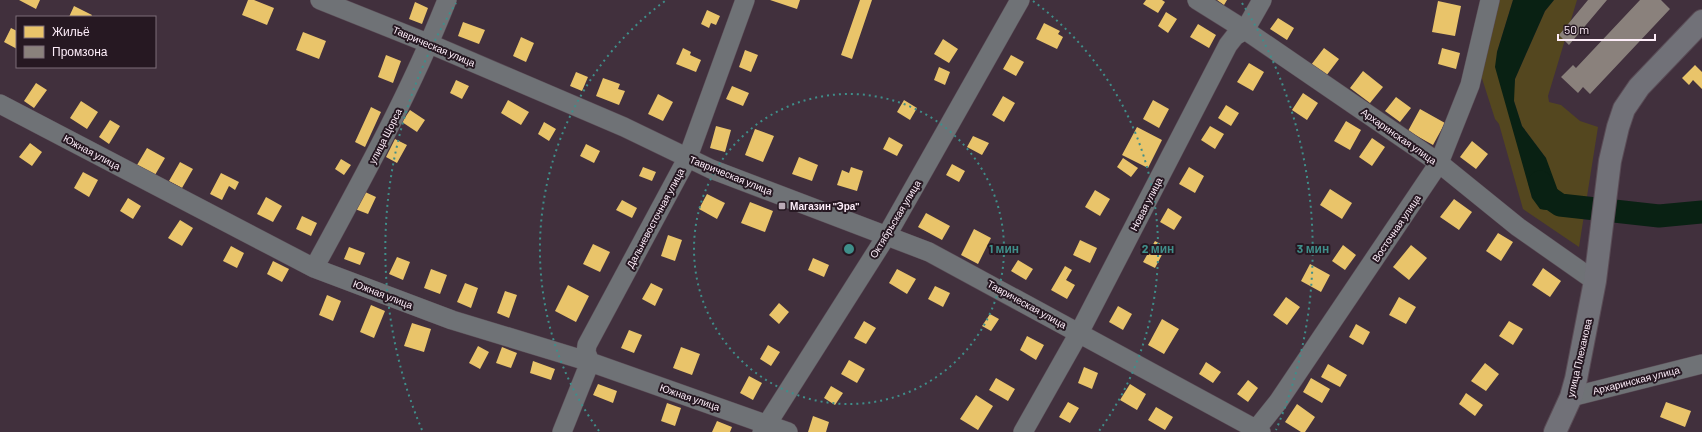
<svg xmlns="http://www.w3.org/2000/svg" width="1702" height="432" font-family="Barlow,sans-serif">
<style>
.green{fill:#54471f}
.water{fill:#092113}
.homes{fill:#e9c46a}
.industry{fill:#8a817c}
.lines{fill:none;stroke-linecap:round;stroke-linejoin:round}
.river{stroke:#092113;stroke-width:23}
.minor-casing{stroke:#5a4c56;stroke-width:20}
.major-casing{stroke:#5a4c56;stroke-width:24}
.minor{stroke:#6f7276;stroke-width:19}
.major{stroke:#717178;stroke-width:22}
.ring{fill:none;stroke:#3f8e8a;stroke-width:2;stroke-dasharray:2 4}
.poi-dot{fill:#bbabb7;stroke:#261822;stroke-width:1.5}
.labels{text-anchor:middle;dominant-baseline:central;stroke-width:4;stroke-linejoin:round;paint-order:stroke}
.street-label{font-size:10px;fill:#fdedf9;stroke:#261822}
.poi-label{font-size:10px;font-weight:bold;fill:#fdedf9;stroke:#261822;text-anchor:start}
.centre{fill:#3f8e8a;stroke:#261822;stroke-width:2}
.ring-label{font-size:12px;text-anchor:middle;font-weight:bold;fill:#3f8e8a;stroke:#261822;stroke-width:4;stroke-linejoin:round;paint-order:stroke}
</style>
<rect width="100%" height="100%" fill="#41303d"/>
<path class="green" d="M1494 0H1513L1497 52 1532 198 1546 158 1522 126 1514 101V87L1515 79 1545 11 1554 0H1577L1548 96 1549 102 1561 105 1580 121 1598 127 1579 247 1523 209 1499 124 1495 119 1478 66Z"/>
<path class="water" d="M1513 0H1554L1545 11 1515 79 1514 101 1522 126 1546 158 1561 199 1560 205C1553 210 1548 211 1540 209L1532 198 1495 67 1497 52Z"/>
<path class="homes" d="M19 0H40L36 9Z
M248 0H254L274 8 267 25 242 15Z
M770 0H800L797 9Z
M860 0H872L852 59 841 55Z
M1146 0H1162L1165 2 1158 13 1143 4Z
M1217 0H1227L1224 5Z
M1438 1 1461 6 1455 36 1432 32Z
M415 2 428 8 422 24 409 19Z
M74 6 92 15 91 17H69Z
M707 10 720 16 716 25 711 23 709 28 701 24Z
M1166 12 1177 19 1168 33 1158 26Z
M1278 18 1294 28 1287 40 1270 29Z
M463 22 485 30 479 44 458 36Z
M1044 23 1060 31 1058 34 1063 37 1057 49 1036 39Z
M1198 24 1216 35 1209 48 1190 37Z
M11 28 17 31V49L4 42Z
M303 32 326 41 319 59 296 50Z
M521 37 534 43 526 62 513 56Z
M943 39 958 49 949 63 934 54Z
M683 48 691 52 690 55 701 60 696 72 676 64Z
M1324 48 1339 59 1326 76 1311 65Z
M1442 48 1460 53 1456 69 1438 64Z
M745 50 758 55 751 72 739 67Z
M386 55 401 61 393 83 378 77Z
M1011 55 1024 62 1016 76 1003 69Z
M1249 63 1264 72 1253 91 1237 82Z
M1695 65 1702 72V89L1693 80 1689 85 1682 78Z
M939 67 950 72 945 85 934 80Z
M1363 71 1383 87 1370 103 1350 88Z
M576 72 588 77 582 91 570 86Z
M603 78 620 84 618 89 625 91 619 105 596 96Z
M456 80 469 86 462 99 450 93Z
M36 83 47 90 34 108 24 101Z
M732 86 749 93 743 106 726 99Z
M1303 93 1318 103 1307 120 1292 110Z
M658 94 673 102 663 121 648 114Z
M1003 96 1015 103 1004 122 992 115Z
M1396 97 1411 108 1400 122 1385 111Z
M508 100 529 112 521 125 501 113Z
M904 100 917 108 910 120 897 112Z
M1153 100 1169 109 1159 128 1143 119Z
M81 101 98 112 87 129 70 118Z
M1226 105 1239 113 1231 126 1218 118Z
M371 107 381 112 365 147 355 142Z
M1420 109 1445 123 1433 145 1408 131Z
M410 110 425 120 417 132 402 122Z
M110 120 120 126 109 144 99 137Z
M1346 121 1361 130 1350 150 1334 141Z
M544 122 556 129 549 141 538 134Z
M716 126 731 130 725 152 710 148Z
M1210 126 1224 134 1215 149 1201 140Z
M1137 127 1162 140 1148 168 1122 155Z
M755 129 774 136 763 162 745 155Z
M973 136 989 143 982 155 967 147Z
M889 137 903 145 897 156 883 149Z
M1372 138 1385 147 1372 166 1359 157Z
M395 139 407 145 397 163 386 157Z
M1472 141 1488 154 1476 169 1460 157Z
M30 143 42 152 32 166 19 157Z
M586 144 600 151 594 163 580 156Z
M147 148 165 158 155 175 137 165Z
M799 157 818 165 812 181 792 174Z
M1123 158 1138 168 1131 177 1117 167Z
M341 159 351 165 344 175 335 169Z
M180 162 193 169 182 188 169 181Z
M952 164 965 171 959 182 946 175Z
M643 167 656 172 652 181 639 176Z
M851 167 863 171 857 191 837 185 842 170 849 173Z
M1189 167 1204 176 1195 193 1179 184Z
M83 172 98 180 89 197 74 188Z
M221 173 239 182 235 190 229 186 222 200 210 194Z
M1330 189 1352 203 1342 219 1320 205Z
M1095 190 1110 199 1100 216 1085 207Z
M363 191 376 197 368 214 355 209Z
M707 194 725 203 717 219 699 209Z
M266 197 282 206 273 222 257 214Z
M128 198 141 206 133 219 120 211Z
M1454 199 1472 212 1459 230 1440 217Z
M622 200 637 208 632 218 616 210Z
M750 202 773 211 765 232 741 223Z
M1168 208 1182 217 1174 230 1160 222Z
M926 213 950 226 942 240 918 227Z
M302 216 317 223 311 236 296 229Z
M180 220 193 228 182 246 168 238Z
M974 229 991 238 978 264 961 255Z
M1498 233 1513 242 1501 261 1486 251Z
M668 235 682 240 675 261 661 256Z
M1080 240 1097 248 1090 263 1073 255Z
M1155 241 1166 247 1155 268 1143 262Z
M593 244 610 252 600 272 583 264Z
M1343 245 1356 255 1345 270 1332 261Z
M1411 245 1427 258 1409 280 1393 267Z
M231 246 244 253 237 268 223 261Z
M349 247 365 253 360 265 344 259Z
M397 257 410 262 403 280 389 274Z
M813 258 829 265 824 277 808 270Z
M1018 260 1033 269 1026 280 1011 271Z
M273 261 289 269 282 282 267 274Z
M1310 264 1330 275 1321 292 1301 281Z
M1065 266 1072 270 1066 280 1075 285 1067 299 1051 290Z
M1543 268 1561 281 1550 297 1532 285Z
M431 269 447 275 440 294 424 288Z
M897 269 916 279 907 294 889 283Z
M465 283 478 288 471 308 457 302Z
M651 283 663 289 655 306 642 299Z
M568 285 589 296 576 322 555 311Z
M935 286 950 293 943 307 928 299Z
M505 291 517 295 509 318 497 313Z
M327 295 341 301 333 321 319 315Z
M1286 297 1300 307 1287 325 1273 315Z
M1399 297 1416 307 1406 324 1389 315Z
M779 303 789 312 779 324 769 315Z
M371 305 385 311 374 338 360 332Z
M1118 306 1132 314 1123 330 1109 322Z
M990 314 999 319 991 331 982 326Z
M1162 319 1179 329 1164 354 1148 345Z
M864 321 876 328 866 344 854 338Z
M1509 321 1523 329 1513 345 1499 336Z
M412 323 431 329 424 352 404 346Z
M1356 324 1370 332 1363 345 1349 337Z
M629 330 642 335 634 353 621 348Z
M1027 336 1044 345 1036 360 1020 350Z
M768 345 780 352 771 366 760 359Z
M478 346 489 352 480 369 469 363Z
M502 347 517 353 511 368 496 363Z
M681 347 700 354 692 375 673 368Z
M849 360 865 369 857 383 841 374Z
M533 361 555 369 551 380 530 373Z
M1206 362 1221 372 1213 383 1199 374Z
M1485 363 1499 374 1486 391 1471 381Z
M1328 364 1347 375 1340 387 1321 377Z
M1084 367 1098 373 1092 389 1078 383Z
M749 376 762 383 753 400 740 393Z
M996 378 1015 389 1008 401 989 390Z
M1311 378 1330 389 1322 403 1303 392Z
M1248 380 1258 388 1248 402 1237 394Z
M598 384 617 391 613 403 593 395Z
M1130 384 1146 394 1137 410 1120 400Z
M831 386 843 393 835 405 824 398Z
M1466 393 1483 405 1475 416 1459 404Z
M976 395 993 406 978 430 960 419Z
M1068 402 1079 408 1070 423 1059 417Z
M1666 402 1691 411 1685 427 1660 417Z
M667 403 681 408 675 426 661 421Z
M1297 404 1315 417 1305 432H1301L1285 422Z
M1156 407 1173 417 1165 430 1148 420Z
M813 416 829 422 826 432H808Z
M717 421 732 427 730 432H712Z"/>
<path class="industry" d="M1588 0H1607L1569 45 1559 35Z
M1640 0H1661L1670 9 1590 94 1583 87 1578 93 1561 77 1573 65 1576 68Z"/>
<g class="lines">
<path class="river" d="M1540 182 1547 196 1560 205 1659 216 1702 212"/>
<g class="minor-casing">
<path id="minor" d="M320 0 430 44 624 127 711 169 929 252 1261 432
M1197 0 1245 30 1439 163 1518 227 1595 281
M0 104 314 268 452 320 590 362 788 432
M314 268C362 180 410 93 447 0
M1571 397 1702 364
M562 432 590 362 586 352 587 345 688 157 745 0
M762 432 887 235 1020 0
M1023 432 1079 333 1228 45 1235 36 1245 30 1262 0
M1254 432 1278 402 1439 163 1470 85 1490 0"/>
</g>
<g class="major-casing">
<path id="major" d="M1555 432 1571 397 1576 379 1595 281 1610 161 1618 127 1624 109 1639 87 1702 21"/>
</g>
<use href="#minor" class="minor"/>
<use href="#major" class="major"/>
</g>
<g class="ring">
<circle cx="849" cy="249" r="155"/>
<path d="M599 431A309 309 0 0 1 665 1M1033 1A309 309 0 0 1 1099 431"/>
<path d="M422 430A464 464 0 0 1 456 3M1242 3A464 464 0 0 1 1276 430"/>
</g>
<rect class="poi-dot" x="778" y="202" width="8" height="8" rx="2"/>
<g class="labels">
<g class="street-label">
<text transform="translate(434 46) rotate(23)">Таврическая улица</text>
<text transform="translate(385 136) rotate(-63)">улица Щорса</text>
<text transform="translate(1399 136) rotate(35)">Архаринская улица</text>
<text transform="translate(92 152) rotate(28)">Южная улица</text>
<text transform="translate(731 175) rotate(22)">Таврическая улица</text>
<text transform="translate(1146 204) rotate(-63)">Новая улица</text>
<text transform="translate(655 218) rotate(-62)">Дальневосточная улица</text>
<text transform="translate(895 219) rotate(-59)">Октябрьская улица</text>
<text transform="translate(1396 228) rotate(-56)">Восточная улица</text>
<text transform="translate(383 294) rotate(21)">Южная улица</text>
<text transform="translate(1027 304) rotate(29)">Таврическая улица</text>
<text transform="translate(1579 358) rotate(-77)">улица Плеханова</text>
<text transform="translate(1636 380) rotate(-14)">Архаринская улица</text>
<text transform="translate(690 397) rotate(19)">Южная улица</text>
</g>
<g class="poi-label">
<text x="790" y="206">Магазин "Эра"</text>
</g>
</g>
<circle cx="849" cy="249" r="6" class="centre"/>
<g class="ring-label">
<text x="1004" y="253">1 мин</text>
<text x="1158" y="253">2 мин</text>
<text x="1313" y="253">3 мин</text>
</g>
<rect x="16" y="16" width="140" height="52" fill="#261822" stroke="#7c6d78"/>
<rect x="24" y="26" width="20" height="12" fill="#e9c46a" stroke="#7c6d78"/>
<text x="52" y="36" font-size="12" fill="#fdedf9">Жильё</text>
<rect x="24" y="46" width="20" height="12" fill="#8a817c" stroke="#7c6d78"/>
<text x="52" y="56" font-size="12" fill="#fdedf9">Промзона</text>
<path d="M1558 34v6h97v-6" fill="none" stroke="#fdedf9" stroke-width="2"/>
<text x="1564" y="34" font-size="12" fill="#fdedf9" stroke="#261822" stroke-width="3" paint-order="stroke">50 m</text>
</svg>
